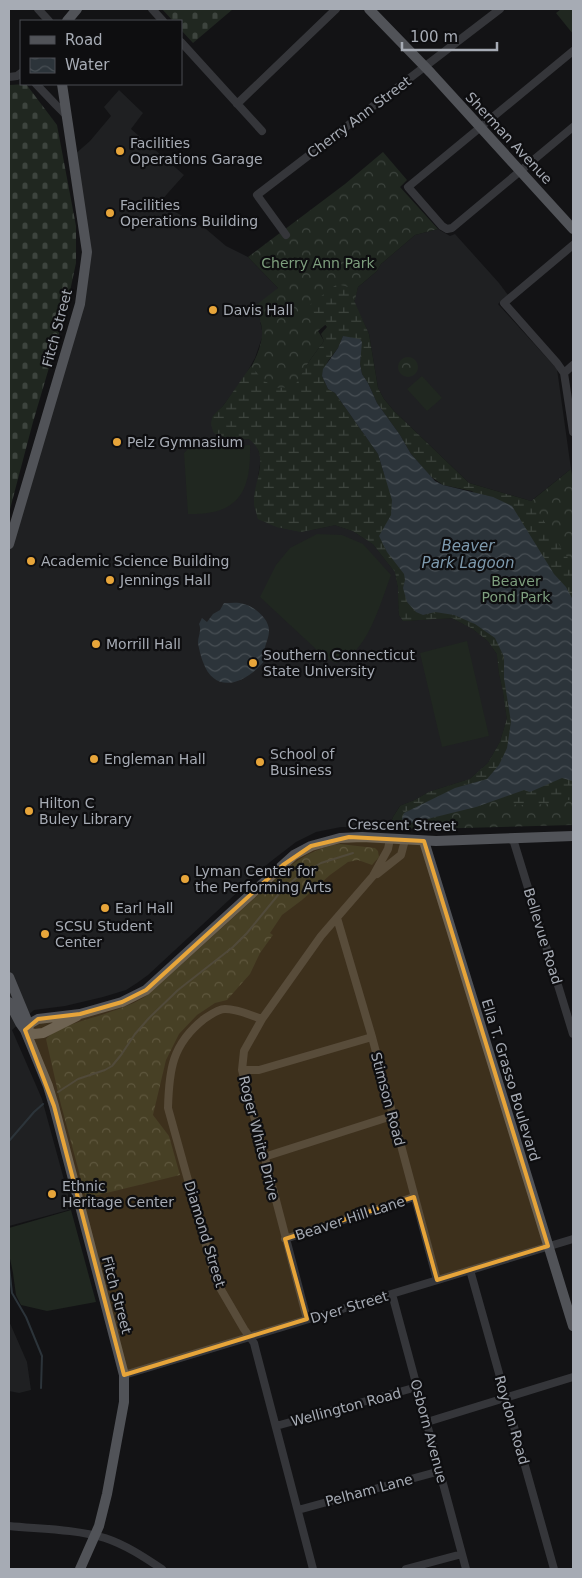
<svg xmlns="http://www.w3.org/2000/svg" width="582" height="1578" font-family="'DejaVu Sans',sans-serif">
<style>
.built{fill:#1f2022}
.grass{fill:#202720}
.forest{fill:url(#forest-crowns)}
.wetland{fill:url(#wetland-marsh)}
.cemetery{fill:url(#cemetery-stones)}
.water{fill:url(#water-waves)}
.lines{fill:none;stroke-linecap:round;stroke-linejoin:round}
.stream{stroke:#2c343a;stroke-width:2}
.minor{stroke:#35363a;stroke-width:8}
.major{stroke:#515358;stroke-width:10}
.marked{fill:#e7a53a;fill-opacity:0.2;stroke:#e7a53a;stroke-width:4;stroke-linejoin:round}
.poi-dot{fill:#e7a53a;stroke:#0e0e10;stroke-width:2}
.labels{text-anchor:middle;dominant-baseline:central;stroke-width:4.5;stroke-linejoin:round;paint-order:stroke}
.street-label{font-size:14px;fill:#a6abb4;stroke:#0e0e10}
.poi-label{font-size:14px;fill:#a6abb4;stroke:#0e0e10;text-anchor:start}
.park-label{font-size:14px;fill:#7e9f7e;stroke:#0e0e10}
.water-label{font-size:15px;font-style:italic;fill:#7e9aae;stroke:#0e0e10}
</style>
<defs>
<pattern id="forest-crowns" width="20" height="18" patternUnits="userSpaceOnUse" patternTransform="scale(1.25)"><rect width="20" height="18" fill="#202720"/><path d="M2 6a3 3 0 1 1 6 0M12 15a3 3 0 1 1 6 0" fill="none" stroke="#3d443e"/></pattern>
<pattern id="wetland-marsh" width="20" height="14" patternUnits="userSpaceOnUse" patternTransform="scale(1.25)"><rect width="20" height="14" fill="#202720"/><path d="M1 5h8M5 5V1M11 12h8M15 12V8" fill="none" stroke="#3d443e"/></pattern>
<pattern id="cemetery-stones" width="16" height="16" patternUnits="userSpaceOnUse" patternTransform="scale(1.25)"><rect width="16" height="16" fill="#202720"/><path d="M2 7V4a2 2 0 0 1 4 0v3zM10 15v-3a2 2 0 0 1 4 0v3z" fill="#3d443e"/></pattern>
<pattern id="water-waves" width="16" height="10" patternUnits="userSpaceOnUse" patternTransform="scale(1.25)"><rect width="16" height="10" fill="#2c343a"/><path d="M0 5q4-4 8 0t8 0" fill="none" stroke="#484f54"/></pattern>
</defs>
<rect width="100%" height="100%" fill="#131315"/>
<path class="built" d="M119 90 143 113 131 129 184 175 159 203 206 229 226 246 248 257 278 288 259 315 263 335 255 358 245 376 223 406 213 416 236 440 249 439 256 444 261 458 254 503 301 532 335 525 353 531 373 544 395 572 398 587 399 615 403 621 452 618 473 629 488 641 497 654 499 673 503 691 507 719 500 742 488 763 470 779 429 792 415 800 400 806 393 817 389 828 341 827 316 832 296 842 270 862 148 975 137 983 126 990 103 997 65 1006 34 1010 12 1030 42 1099 72 1209 9 1226V546L80 304 87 252 74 155 90 141 111 116 104 107Z
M438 229 450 236 455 234 499 283 508 295 498 304 557 369 571 469 531 501 469 483 394 411 384 399 378 388 369 334 354 302 358 287 377 271 381 264 415 235Z
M9 1321 27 1362 31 1390 19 1393 9 1391Z"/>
<path class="grass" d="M561 9H573V34L556 13Z
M422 376 442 398 427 411 407 389Z
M250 445C251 492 239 515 188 514L184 453 189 448Z
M317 534 342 535 363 544 391 575C381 601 367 656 336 663L326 658 318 651 260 597 276 565 290 548Z
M467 641 489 736 442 747 420 653Z
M71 1210 96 1302 47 1311 21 1305 16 1295 13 1273 9 1254V1228Z"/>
<path class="forest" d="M383 152 407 180 400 187 438 229 415 235 381 264 377 271 358 287 355 300 318 331 324 341 310 360 301 376 458 560 571 469 573 481V825L426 829 389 828 393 817 400 806 415 800 429 792 470 779 488 763 500 742 507 719 503 691 499 673 497 654 488 641 473 629 452 618 403 621 399 615 398 587 395 572 373 544 353 531 335 525 301 532 277 527 258 519C257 514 255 509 254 504 253 481 272 456 249 439 236 440 226 439 214 433 212 428 211 424 212 418 214 413 221 409 225 404 240 385 259 361 262 336 263 327 259 315 255 306L278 288 248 257 345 184Z
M398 367a10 10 0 1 1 20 0a10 10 0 1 1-20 0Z
M340 844 375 848 378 851 379 857 372 865 358 860 348 862 330 875 302 900 282 915 270 933 273 935 260 953 250 974 227 1000 215 1003 197 1015 179 1034 166 1060 153 1115 169 1136 180 1175 86 1198 60 1101 46 1039C57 1026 91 1019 107 1013 122 1008 136 1003 149 994L289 867C304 855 320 847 340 844Z"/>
<path class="wetland" d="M337 284 348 287 369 334 378 388 384 399 394 411 469 483 531 501 573 566V600L566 587 554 574 472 491 443 485 430 476 411 454 400 435 377 403 368 383 362 374 360 364 361 347 343 336 338 348 328 361 322 376 328 389 335 393 378 454 392 500 391 515 379 537 387 552 404 574 405 580 403 588 423 615C445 610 465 617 483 630 487 632 493 635 495 638 505 651 502 665 504 678 508 708 519 739 498 766 483 785 475 780 455 788 438 794 420 804 404 813L400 806 415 800 429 792 470 779 488 763 500 742 507 719 503 691 499 673 497 654 488 641 473 629 452 618 403 621 399 615 398 587 395 572 373 544 353 531 335 525 301 532 277 527 258 519C257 514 255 509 254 504 253 481 272 456 249 439 236 440 226 439 214 433L211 424 213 416 223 406 251 366 263 380 276 388 294 387 310 360 324 341 321 334 327 327 319 317 307 307Z
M562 778 573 781V799C554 804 514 809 495 800Z"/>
<path class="cemetery" d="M162 9H233L193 43 181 30V21H173Z
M26 84 57 125 76 226V263L66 310 33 422 9 513V85Z"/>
<path class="water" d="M343 336 360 339 362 342 360 364 362 374 368 383 377 403 400 435 411 454 435 481 443 485 493 497 512 506 554 574 566 587 573 600V781L562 778 530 792 524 790 476 807 407 824 402 819 404 813 455 788 487 779 499 765 507 748 511 722 504 678V657L495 638 475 624 454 615 435 612 423 615 416 612 407 602 403 588 405 580 404 574 387 552 379 536 391 515 392 500 378 454 335 393 328 389 322 376 323 369 338 348Z
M224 603C231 603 238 602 244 604 255 607 270 619 269 632 268 643 262 647 266 659 249 681 216 698 203 662 201 657 199 649 198 643 198 636 202 631 199 624L202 618 207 622 213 614 220 610Z"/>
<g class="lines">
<path class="stream" d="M58 1092 78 1079 105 1070 112 1066 121 1055 135 1034 149 1018 178 990 233 947 247 933 283 889 300 875 321 863 353 853
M9 1141 34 1112 43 1104
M9 1267 12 1293 26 1317 42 1356 41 1388"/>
<path class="minor" d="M38 9 49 21
M152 9 163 21
M181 42 262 131
M573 51 408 187 442 226 447 229 452 228 573 127
M9 77 17 76 21 73
M36 84 56 105 66 115
M237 104 336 9
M286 235 257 195 500 9
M573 245 504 303 557 363 564 373 573 432
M564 373 573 365
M513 839 573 1034
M377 874 401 855 405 840
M337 918 372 1037 437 1280
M262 1019C250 1015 238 1009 225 1009 218 1009 210 1015 204 1019 172 1044 169 1070 168 1108L216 1281 244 1329 254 1343 256 1351 313 1569
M242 1070H259L372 1037
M264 1157 392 1116
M285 1239 414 1197
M470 1270 554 1569
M392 1294 466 1569
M307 1319 242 1070 244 1051 262 1019 321 936 373 876 388 849 390 839
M124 1375 573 1239
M427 1422 573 1377
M276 1426 417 1387
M298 1510 440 1471
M9 1526C40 1529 75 1529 105 1538 126 1545 144 1557 162 1569
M406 1569 462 1554"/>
<path class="major" d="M369 9 431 73 573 229
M67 21 77 9
M9 544 80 304 87 252 62 84
M424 841 573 1326
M9 977 26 1018 25 1030
M9 1002 20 1023 25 1030 48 1086 54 1106 124 1375V1402L107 1494 99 1526 80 1569
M25 1030 31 1023 38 1019 80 1014 122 1002 146 990 283 865 294 855 311 846 340 838 362 837 436 841 573 836
M25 1030 34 1034 43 1033 77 1016"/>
</g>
<path class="marked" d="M349 837 424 841 548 1246 437 1280 414 1197 285 1239 307 1319 124 1375 54 1106 25 1030 38 1019 80 1014 122 1002 146 990 283 865 311 846Z"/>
<g class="poi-dot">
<circle cx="120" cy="151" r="5"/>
<circle cx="110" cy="213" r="5"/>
<circle cx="213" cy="310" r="5"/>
<circle cx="117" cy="442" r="5"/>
<circle cx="31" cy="561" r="5"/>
<circle cx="110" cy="580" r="5"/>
<circle cx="96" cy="644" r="5"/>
<circle cx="253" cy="663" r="5"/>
<circle cx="94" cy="759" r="5"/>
<circle cx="260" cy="762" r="5"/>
<circle cx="29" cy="811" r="5"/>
<circle cx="185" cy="879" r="5"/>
<circle cx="105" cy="908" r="5"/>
<circle cx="45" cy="934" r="5"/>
<circle cx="52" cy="1194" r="5"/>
</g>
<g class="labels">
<g class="street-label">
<text transform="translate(359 117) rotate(-37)">Cherry Ann Street</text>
<text transform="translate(509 138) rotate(47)">Sherman Avenue</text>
<text transform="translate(57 328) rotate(-75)">Fitch Street</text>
<text transform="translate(402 825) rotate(1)">Crescent Street</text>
<text transform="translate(543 936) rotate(73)">Bellevue Road</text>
<text transform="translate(511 1080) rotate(73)">Ella T. Grasso Boulevard</text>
<text transform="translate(388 1099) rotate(75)">Stimson Road</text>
<text transform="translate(259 1138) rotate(76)">Roger White Drive</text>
<text transform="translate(350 1218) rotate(-18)">Beaver Hill Lane</text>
<text transform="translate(205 1234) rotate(73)">Diamond Street</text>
<text transform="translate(117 1295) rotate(75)">Fitch Street</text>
<text transform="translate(349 1307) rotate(-17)">Dyer Street</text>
<text transform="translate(346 1407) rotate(-15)">Wellington Road</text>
<text transform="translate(512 1420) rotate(74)">Roydon Road</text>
<text transform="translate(429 1431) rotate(75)">Osborn Avenue</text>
<text transform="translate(369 1490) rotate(-15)">Pelham Lane</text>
</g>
<g class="poi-label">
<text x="130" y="143">Facilities<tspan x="130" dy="16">Operations Garage</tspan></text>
<text x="120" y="205">Facilities<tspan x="120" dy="16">Operations Building</tspan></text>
<text x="223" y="310">Davis Hall</text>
<text x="127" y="442">Pelz Gymnasium</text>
<text x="41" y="561">Academic Science Building</text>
<text x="120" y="580">Jennings Hall</text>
<text x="106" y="644">Morrill Hall</text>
<text x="263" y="655">Southern Connecticut<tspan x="263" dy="16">State University</tspan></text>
<text x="270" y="754">School of<tspan x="270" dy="16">Business</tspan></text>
<text x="104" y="759">Engleman Hall</text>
<text x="39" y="803">Hilton C<tspan x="39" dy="16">Buley Library</tspan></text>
<text x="195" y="871">Lyman Center for<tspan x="195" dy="16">the Performing Arts</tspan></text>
<text x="115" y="908">Earl Hall</text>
<text x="55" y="926">SCSU Student<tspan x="55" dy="16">Center</tspan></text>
<text x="62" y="1186">Ethnic<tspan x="62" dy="16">Heritage Center</tspan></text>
</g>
<g class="park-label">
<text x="318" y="263">Cherry Ann Park</text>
<text x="516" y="581">Beaver<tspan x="516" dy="16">Pond Park</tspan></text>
</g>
<g class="water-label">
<text x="468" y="546">Beaver<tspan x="468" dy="17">Park Lagoon</tspan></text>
</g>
</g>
<rect width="582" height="1578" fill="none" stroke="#a6abb4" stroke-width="20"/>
<rect x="20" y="20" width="162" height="65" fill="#0e0e10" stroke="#4b4d52"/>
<rect x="30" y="36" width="25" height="8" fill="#515358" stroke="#4b4d52"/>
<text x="65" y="45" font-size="15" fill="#a6abb4">Road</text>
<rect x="30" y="58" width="25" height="15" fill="url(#water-waves)" stroke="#4b4d52"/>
<text x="65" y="70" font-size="15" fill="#a6abb4">Water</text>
<path d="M402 42v8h95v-8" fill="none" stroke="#a6abb4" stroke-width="2.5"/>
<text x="410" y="42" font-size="15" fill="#a6abb4" stroke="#0e0e10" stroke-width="4" paint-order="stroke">100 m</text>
</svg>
